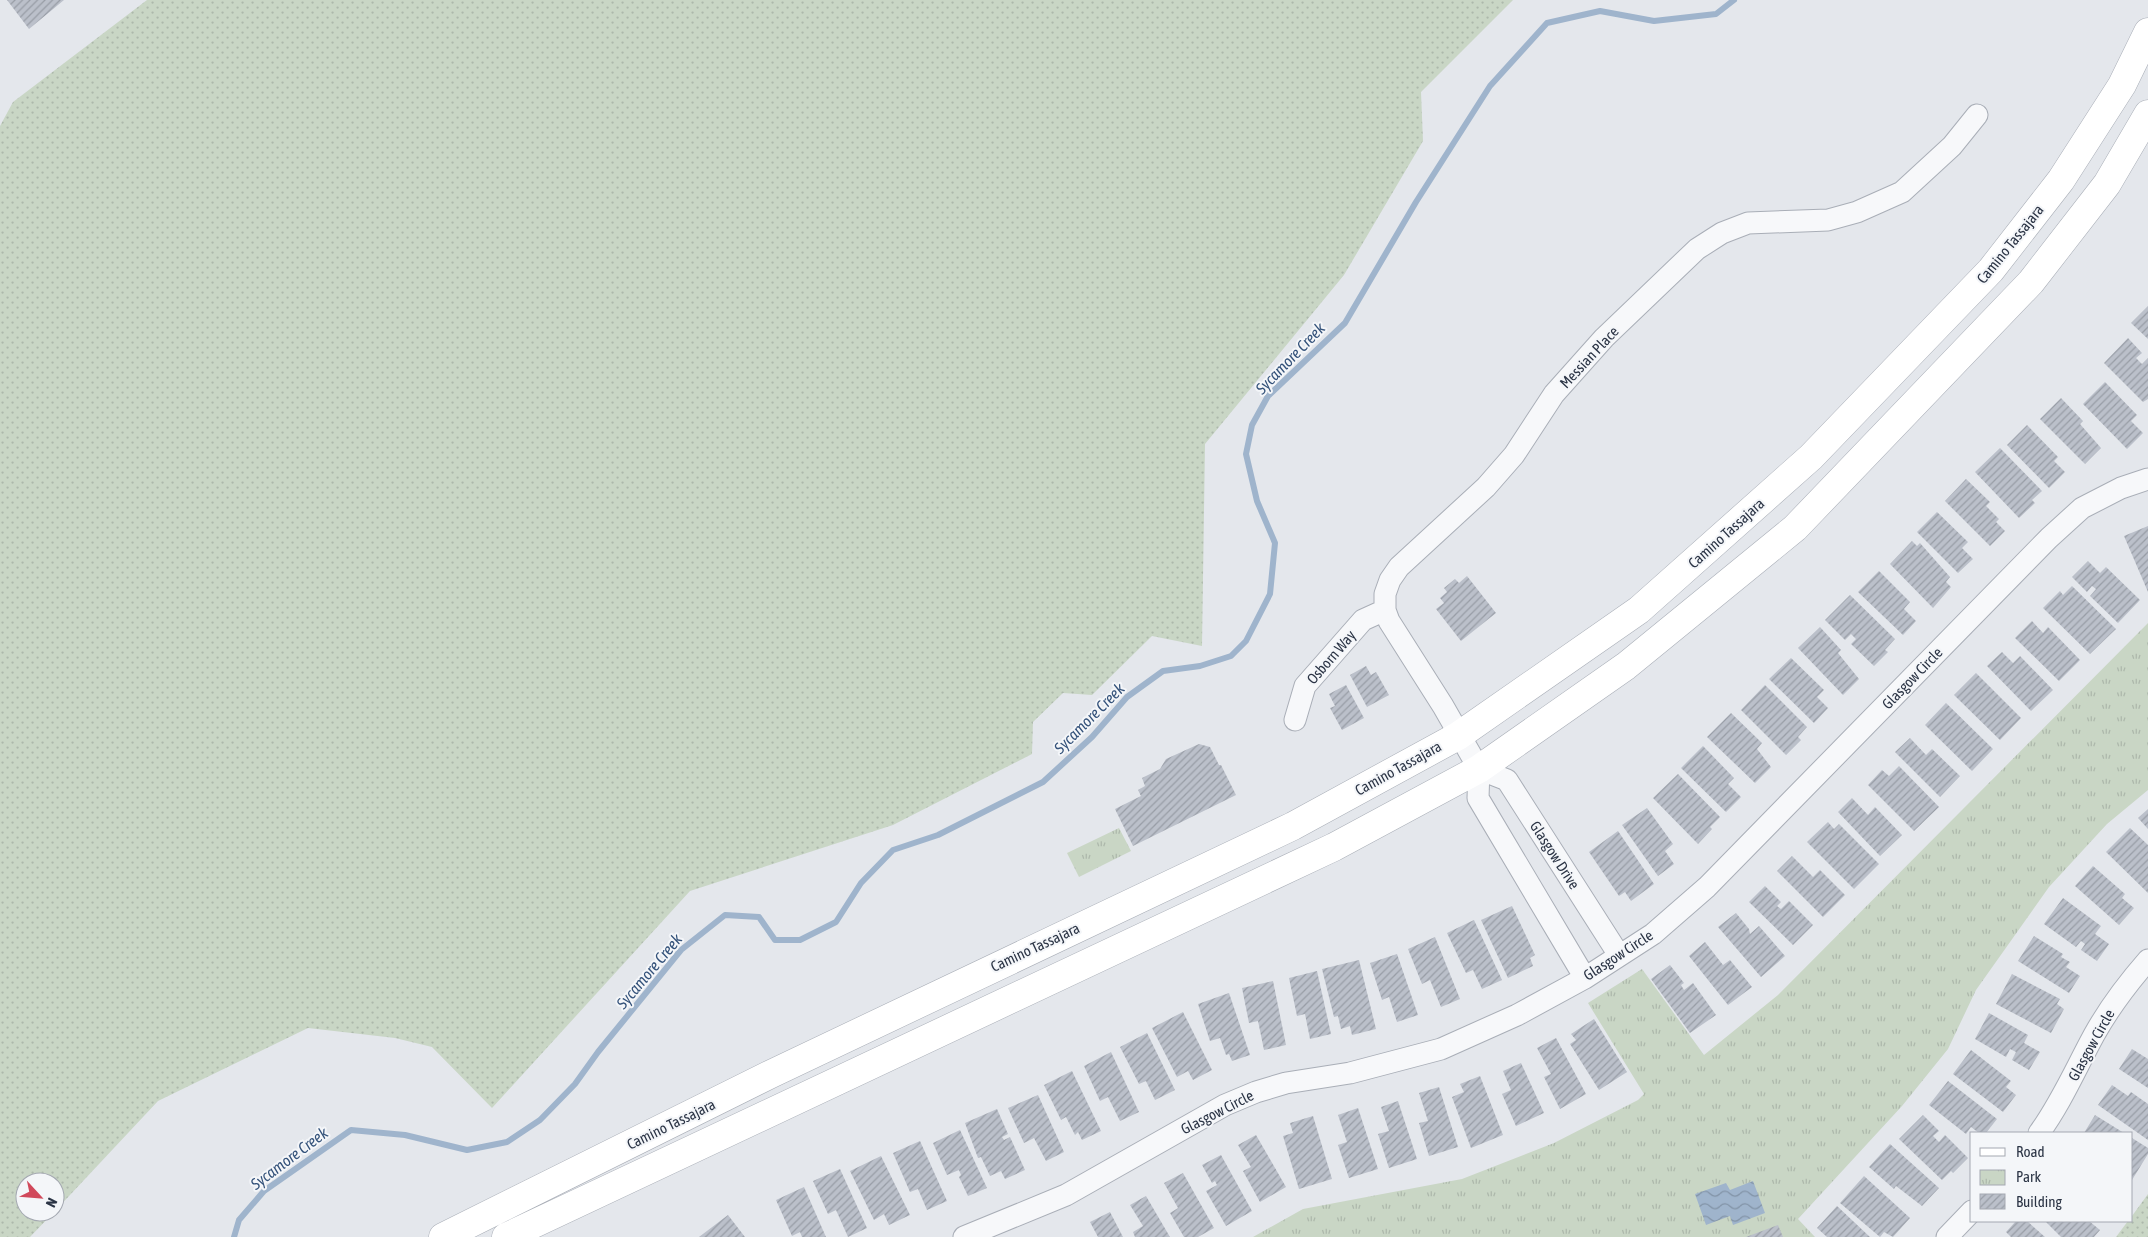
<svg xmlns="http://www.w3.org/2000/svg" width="2148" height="1237" font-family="'Asap Condensed',sans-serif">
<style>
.grass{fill:url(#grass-dots)}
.park{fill:url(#park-tufts)}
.water{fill:url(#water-waves)}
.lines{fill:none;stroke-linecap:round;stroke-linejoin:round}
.stream{stroke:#9fb4cc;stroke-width:6}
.building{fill:url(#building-hatch)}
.street-casing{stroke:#a9aeb7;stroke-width:23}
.secondary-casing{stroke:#a9aeb7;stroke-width:29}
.street{stroke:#f7f8fa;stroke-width:21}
.secondary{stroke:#fff;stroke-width:28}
.labels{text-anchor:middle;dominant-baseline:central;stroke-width:4;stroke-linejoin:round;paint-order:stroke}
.street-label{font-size:15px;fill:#2b3445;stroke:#f4f6f9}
.water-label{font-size:16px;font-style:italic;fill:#34527a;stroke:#f4f6f9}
</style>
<defs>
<pattern id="grass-dots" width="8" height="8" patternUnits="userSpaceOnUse" patternTransform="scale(1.25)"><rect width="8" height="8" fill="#c9d6c5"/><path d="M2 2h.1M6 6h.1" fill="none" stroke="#adb8ab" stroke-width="1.8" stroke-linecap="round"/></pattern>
<pattern id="park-tufts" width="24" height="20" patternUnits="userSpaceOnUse" patternTransform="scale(1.25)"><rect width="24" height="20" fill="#c9d6c5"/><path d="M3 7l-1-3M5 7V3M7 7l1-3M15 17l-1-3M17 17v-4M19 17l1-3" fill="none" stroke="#adb8ab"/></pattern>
<pattern id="water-waves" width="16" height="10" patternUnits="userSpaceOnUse" patternTransform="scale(1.25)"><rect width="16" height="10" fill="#9fb4cc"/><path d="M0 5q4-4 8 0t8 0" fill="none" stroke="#8293a7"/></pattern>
<pattern id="building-hatch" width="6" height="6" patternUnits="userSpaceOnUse" patternTransform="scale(1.25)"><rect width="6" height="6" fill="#bbc0ca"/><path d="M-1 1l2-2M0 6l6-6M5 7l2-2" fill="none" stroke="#989da6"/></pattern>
</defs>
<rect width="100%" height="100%" fill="#e4e7ec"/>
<path class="grass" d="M147 0H1513L1421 92 1423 141 1344 275 1205 444 1202 646 1152 636 1092 695 1063 693 1033 722 1032 754 893 825 690 891 492 1108 432 1047 395 1038 308 1028 158 1101 55 1211V1182H25V1212H54L30 1237H0V126L13 102Z
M2148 1194V1237H2116L2128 1221H2132V1216Z"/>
<path class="park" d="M2148 623V790L2107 824 2049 887 1976 990 1948 1049 1902 1106 1798 1219 1815 1237H1253L1303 1209 1462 1179 1554 1143 1638 1100 1644 1094 1588 1003 1642 969 1704 1055 1778 995Z
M1119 828 1131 851 1079 877 1067 853Z"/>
<path class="water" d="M1753 1181 1765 1213 1733 1225 1730 1216 1706 1225 1695 1194 1726 1183 1730 1190Z"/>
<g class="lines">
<path class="stream" d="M234 1237 239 1220 264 1191 351 1130 405 1135 467 1150 507 1142 540 1120 575 1084 598 1052 681 950 725 915 759 917 775 940H800L836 922 861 883 893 850 938 835 1043 782 1092 737 1127 697 1163 671 1200 666 1231 656 1246 641 1270 594 1275 543 1257 501 1246 454 1252 425 1268 396 1345 323 1416 202 1490 86 1547 23 1600 11 1654 21 1716 14 1734 0"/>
</g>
<path class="building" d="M7 0H64L29 29Z
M2148 306V339L2131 323Z
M2128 338 2142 353 2136 358 2142 364 2148 358V399L2143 402 2104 363Z
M2105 382 2137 415 2131 421 2143 433 2127 449 2083 404Z
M2061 398 2083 421 2080 424 2101 448 2085 464 2040 419Z
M2027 425 2058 457 2054 461 2065 472 2049 488 2007 445Z
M2000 448 2042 491 2032 500 2035 503 2019 518 1975 472Z
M1966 479 1990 502 1986 506 1999 519 1996 522 2005 531 1990 546 1945 501Z
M1937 512 1968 542 1962 548 1973 559 1958 573 1917 532Z
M2148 526V592L2124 536Z
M1912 541 1917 546 1920 543 1950 577 1946 582 1951 587 1933 608 1890 564Z
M2088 561 2100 573 2106 567 2140 600 2118 623 2090 596 2096 589 2092 586 2087 592 2072 577Z
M1879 571 1910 602 1904 609 1916 621 1903 635 1858 592Z
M1467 576 1496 613 1461 641 1436 609 1444 603 1440 598 1447 592 1444 588 1455 579 1459 583Z
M2072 586 2116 629 2090 654 2043 608 2060 591 2063 595Z
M1850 595 1895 639 1885 650 1888 652 1874 666 1851 644 1856 639 1851 634 1845 640 1825 620Z
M2032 621 2043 633 2048 627 2080 660 2059 681 2015 638Z
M1820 627 1841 650 1838 653 1859 679 1843 695 1798 648Z
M2002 652 2013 663 2020 656 2053 690 2031 711 1987 666Z
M1791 658 1824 690 1817 697 1828 708 1814 723 1769 679Z
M1366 666 1371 675 1376 672 1389 695 1367 707 1350 675Z
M1976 673 2021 718 2000 740 1954 695Z
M1346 685 1364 718 1342 730 1330 708 1335 706 1329 694Z
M1765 685 1807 727 1798 737 1801 740 1786 755 1741 710Z
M1946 703 1993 749 1972 771 1925 725Z
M1731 713 1762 743 1757 749 1771 767 1755 783 1707 737Z
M1910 738 1926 755 1932 749 1960 776 1940 797 1895 752Z
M1199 744 1210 747 1219 765H1221L1236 795 1133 846 1115 809 1141 796 1138 790 1145 786 1142 778 1160 769 1166 759Z
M1703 746 1734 778 1728 784 1741 797 1726 812 1681 768Z
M1899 766 1939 807 1914 831 1868 785 1882 770 1889 776Z
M1678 774 1720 817 1710 827 1712 829 1698 844 1653 798Z
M1852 798 1868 815 1875 807 1902 835 1880 856 1838 812Z
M1647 808 1673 844 1665 851 1674 864 1658 876 1622 825Z
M2148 809V829L2138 818Z
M1828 822 1834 829 1839 824 1879 864 1854 889 1807 842Z
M2130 828 2148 845V893L2106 852Z
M1618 831 1654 884 1631 901 1625 892 1619 896 1589 852Z
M1792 856 1813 877 1820 870 1845 895 1823 917 1777 871Z
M2093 866 2125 894 2122 898 2134 908 2119 925 2075 886Z
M1765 886 1781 902 1777 906 1781 909 1789 901 1813 925 1793 945 1749 902Z
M2063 898 2101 926 2095 934 2109 944 2097 961 2081 950 2085 944 2081 941 2076 947 2044 924Z
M1512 906 1535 955 1530 958 1533 966 1508 978 1481 920Z
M1736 913 1749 929 1750 934 1759 926 1785 956 1761 977 1718 927Z
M1474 920 1502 980 1482 989 1473 970 1466 973 1447 933Z
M2034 936 2063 954 2061 957 2070 962 2066 967 2080 976 2069 993 2018 961Z
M1435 937 1460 999 1441 1007 1430 980 1422 984 1408 949Z
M1705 942 1723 965 1730 960 1752 987 1728 1005 1689 956Z
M1397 954 1418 1015 1397 1022 1389 997 1382 1000 1370 963Z
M1359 960 1376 1029 1352 1035 1350 1026 1341 1029 1338 1016 1334 1017 1322 969Z
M1670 965 1684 983 1681 985 1684 990 1693 983 1716 1015 1690 1033 1651 979Z
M1317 971 1331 1034 1310 1039 1305 1014 1297 1016 1289 978Z
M2012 974 2060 999 2057 1004 2064 1009 2051 1033 1996 1004Z
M1273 981 1286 1045 1264 1050 1258 1021 1249 1023 1242 988Z
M1229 993 1250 1055 1232 1061 1229 1054 1226 1055 1220 1038 1210 1041 1198 1004Z
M1183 1012 1212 1070 1193 1080 1188 1071 1177 1077 1152 1028Z
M1989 1013 2028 1035 2024 1043 2040 1052 2029 1070 2012 1060 2016 1052 2010 1049 2006 1057 1975 1039Z
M1594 1019 1627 1072 1599 1090 1570 1044 1576 1040 1571 1034Z
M1147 1033 1175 1090 1155 1100 1146 1081 1139 1084 1120 1047Z
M1556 1038 1586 1094 1560 1109 1544 1077 1551 1074 1537 1048Z
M2132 1049 2148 1059V1088L2119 1069Z
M1971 1050 2011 1081 2006 1087 2016 1095 2003 1112 1953 1074Z
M1111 1052 1139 1112 1120 1121 1108 1097 1100 1101 1084 1066Z
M1521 1063 1544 1113 1516 1126 1502 1094 1511 1090 1503 1071Z
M1072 1071 1101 1131 1082 1140 1078 1132 1075 1135 1066 1117 1061 1120 1044 1085Z
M1480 1076 1503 1135 1471 1148 1452 1097 1464 1092 1460 1084Z
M1948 1081 1997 1119 1986 1133H1979L1971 1127 1966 1134 1929 1105Z
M2112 1085 2128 1096 2131 1092 2148 1104V1140L2098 1105Z
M1439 1087 1458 1147 1429 1156 1419 1123 1428 1121 1419 1093Z
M1038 1095 1064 1152 1046 1161 1034 1138 1024 1143 1008 1108Z
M1398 1101 1417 1159 1389 1168 1378 1134 1389 1131 1381 1107Z
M1358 1108 1378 1169 1349 1178 1338 1145 1347 1142 1338 1115Z
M997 1109 1008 1134 1002 1137 1004 1140 1010 1137 1025 1170 1005 1179 1001 1171 990 1176 981 1157 978 1158 965 1123Z
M1923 1115 1939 1131 1933 1136 1939 1142 1945 1135 1968 1158 1953 1173 1951 1171 1942 1180 1899 1139Z
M2095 1115 2124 1133H2084Z
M1313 1116 1332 1179 1299 1189 1283 1136 1293 1133 1290 1123Z
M960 1130 987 1188 968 1196 959 1177 961 1175 959 1170 947 1175 933 1143Z
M1256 1135 1286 1187 1260 1202 1243 1171 1251 1167 1238 1145Z
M2132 1138 2148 1148V1154L2132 1180Z
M920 1141 947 1201 927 1210 918 1189 910 1192 893 1153Z
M1890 1144 1939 1188 1922 1206 1896 1186 1894 1189 1869 1167Z
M1221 1155 1252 1211 1226 1226 1206 1191 1217 1185 1215 1181 1212 1183 1202 1165Z
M881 1156 910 1215 889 1225 884 1214 874 1220 850 1171Z
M840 1169 867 1228 848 1237 836 1210 828 1214 813 1181Z
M1183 1173 1214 1228 1198 1237H1184L1170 1213 1178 1208 1164 1183Z
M1864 1176 1910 1218 1893 1237 1884 1232 1880 1237 1840 1203Z
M804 1187 826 1237H802L800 1232 792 1236 776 1200Z
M1146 1196 1170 1237H1135L1133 1232 1143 1226 1130 1205Z
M1837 1206 1870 1237H1827L1817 1228Z
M1110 1212 1123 1237H1098L1090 1222Z
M728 1215 745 1237H699Z
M2016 1221H2027L2045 1237H2011L2006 1232Z
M2045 1221H2089L2100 1230 2094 1237H2061Z
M1778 1225 1783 1237H1746Z"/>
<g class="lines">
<g class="street-casing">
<path id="street" d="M1295 720 1305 686 1363 620 1385 610
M1479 769 1507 780 1619 955
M1585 978 1478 798 1479 769 1443 706 1389 621 1385 610V594L1390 580 1399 567 1486 487 1514 455 1554 394 1604 338 1697 249 1722 233 1748 223 1828 220 1857 212 1902 192 1952 146 1977 115
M2039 1133C2061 1103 2076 1068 2094 1035 2109 1008 2127 984 2148 960
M964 1237 1066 1195 1225 1105 1256 1092 1286 1083 1350 1073 1441 1049 1517 1015 1585 978 1653 934 1707 887 2049 538 2082 508 2121 488 2148 479
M1947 1237 1972 1211"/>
</g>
<g class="secondary-casing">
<path id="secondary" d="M443 1237 771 1074 1293 826 1458 736 1639 610 1811 457 1991 270 2061 180 2122 85 2148 32
M506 1237 1334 847 1479 769 1626 666 1795 528 2031 282 2107 184 2148 114"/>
</g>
<use href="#street" class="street"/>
<use href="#secondary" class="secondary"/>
</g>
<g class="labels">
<g class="street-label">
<text transform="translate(2010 244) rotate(-51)">Camino Tassajara</text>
<text transform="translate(1589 357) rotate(-47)">Messian Place</text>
<text transform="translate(1726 533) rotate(-42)">Camino Tassajara</text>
<text transform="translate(1331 657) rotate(-49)">Osborn Way</text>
<text transform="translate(1912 678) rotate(-46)">Glasgow Circle</text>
<text transform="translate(1398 768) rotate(-29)">Camino Tassajara</text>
<text transform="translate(1555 855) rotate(57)">Glasgow Drive</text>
<text transform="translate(1035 947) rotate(-25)">Camino Tassajara</text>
<text transform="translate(1618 955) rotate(-33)">Glasgow Circle</text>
<text transform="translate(2091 1045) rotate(-61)">Glasgow Circle</text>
<text transform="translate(1217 1112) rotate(-27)">Glasgow Circle</text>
<text transform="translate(671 1124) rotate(-26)">Camino Tassajara</text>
</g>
<g class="water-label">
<text transform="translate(1290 358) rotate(-46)">Sycamore Creek</text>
<text transform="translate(1089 718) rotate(-45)">Sycamore Creek</text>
<text transform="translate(649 971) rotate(-50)">Sycamore Creek</text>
<text transform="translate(289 1158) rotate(-37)">Sycamore Creek</text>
</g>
</g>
<rect x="1970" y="1132" width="162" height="90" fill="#f4f6f9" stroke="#a4a8b1"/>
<rect x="1980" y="1148" width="25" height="8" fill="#ffffff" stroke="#a4a8b1"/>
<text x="2016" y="1157" font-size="15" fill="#2b3445">Road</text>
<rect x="1980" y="1170" width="25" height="15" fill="url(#park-tufts)" stroke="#a4a8b1"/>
<text x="2016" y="1182" font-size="15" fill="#2b3445">Park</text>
<rect x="1980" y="1194" width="25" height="15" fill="url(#building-hatch)" stroke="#a4a8b1"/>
<text x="2016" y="1207" font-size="15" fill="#2b3445">Building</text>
<g transform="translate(40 1197) rotate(116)"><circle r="24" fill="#f4f6f9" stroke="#a4a8b1"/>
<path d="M0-4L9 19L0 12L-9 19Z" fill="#d1495b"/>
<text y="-8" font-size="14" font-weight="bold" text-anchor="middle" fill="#2b3445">N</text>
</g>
</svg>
